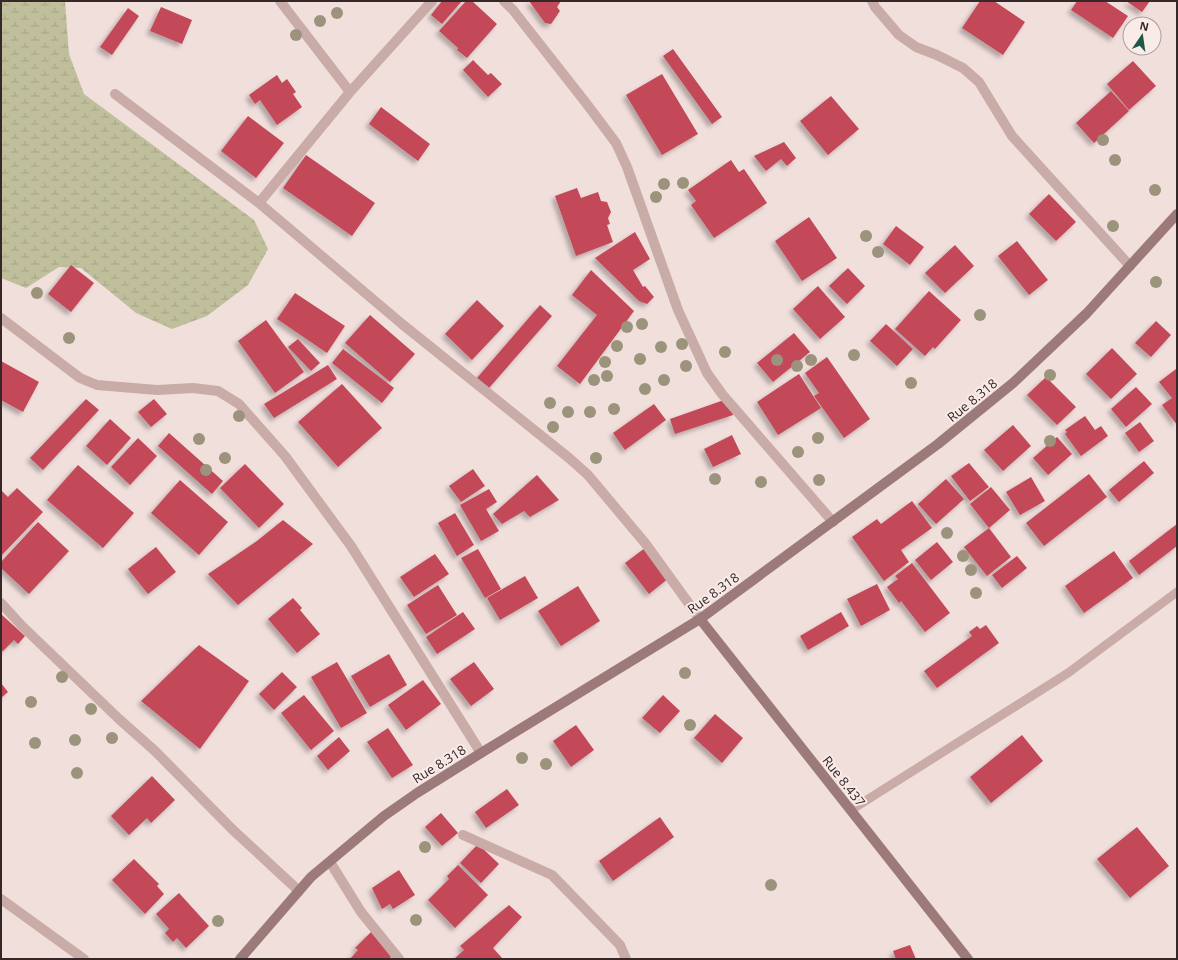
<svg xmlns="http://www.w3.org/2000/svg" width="1178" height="960" font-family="'Open Sans',sans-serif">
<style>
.wetland{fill:url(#wetland-marsh)}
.building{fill:#c34858;filter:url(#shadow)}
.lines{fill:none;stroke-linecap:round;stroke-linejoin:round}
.service{stroke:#c9aba8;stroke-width:9}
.minor{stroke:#c9aba8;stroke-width:10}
.secondary{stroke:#9d7a7a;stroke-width:10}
.tree{fill:#9b937b}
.labels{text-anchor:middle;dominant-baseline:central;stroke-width:4;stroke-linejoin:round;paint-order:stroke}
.street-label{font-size:13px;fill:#362829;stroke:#f9ebe8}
</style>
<defs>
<pattern id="wetland-marsh" width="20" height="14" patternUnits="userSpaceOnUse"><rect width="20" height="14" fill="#c0bf9c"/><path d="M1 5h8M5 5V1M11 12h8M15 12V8" fill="none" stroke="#a6a486"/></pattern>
<filter id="shadow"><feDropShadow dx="-3.5" dy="3.5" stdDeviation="2" flood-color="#0004"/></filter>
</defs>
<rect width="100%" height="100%" fill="#f1dfdc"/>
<path class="wetland" d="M1 1H65L69 54 84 94 254 220 268 249 248 285 207 316 172 329 136 313 81 268 59 267 26 288 1 278Z"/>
<path class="building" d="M442 1H462L442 24 431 15Z
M466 1H472L497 24 467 58 457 50 458 48 439 31Z
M529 1H561L557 7 560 11 551 24 545 23Z
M980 1H994L1025 22 1003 55 962 28Z
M1077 1H1105L1128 16 1113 38 1071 10Z
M1126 1H1150L1142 12Z
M161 7 192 20 182 44 150 31Z
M128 8 139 16 112 55 100 47Z
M673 49 722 117 712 124 663 56Z
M473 60 488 75 491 73 502 84 488 97 463 70Z
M1133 61 1156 86 1129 110 1107 84Z
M662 74 698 134 662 155 626 95Z
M277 75 282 83 287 79 296 92 293 94 302 107 277 125 260 100 255 104 249 95Z
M1111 91 1129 111 1094 143 1076 123Z
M831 96 859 129 828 155 800 121Z
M381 107 430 144 418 161 369 124Z
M248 116 284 143 256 178 221 151Z
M784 142 796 158 787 166 781 159 766 171 754 156Z
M306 155 375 203 352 236 283 188Z
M731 160 739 172 744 169 767 203 714 238 691 205 696 201 688 190Z
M577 188 581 198 598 192 601 201 607 202 611 212 608 218 610 224 607 225 613 242 576 256 555 196Z
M1049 194 1076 222 1056 241 1029 214Z
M809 217 837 258 802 281 775 241Z
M896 226 924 247 910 265 883 244Z
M635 232 650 259 633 270 643 287 645 286 654 297 647 304 639 301 595 258Z
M1017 241 1048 280 1029 295 998 256Z
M955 245 974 266 945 293 925 273Z
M71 265 94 283 71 312 48 294Z
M848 268 865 286 847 304 829 286Z
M591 270 634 311 580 384 557 366 597 315 572 295Z
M818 286 845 317 820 339 793 309Z
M929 291 961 320 935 349 933 347 925 356 895 329Z
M295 293 345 326 327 353 277 319Z
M477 300 504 326 472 360 445 334Z
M540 305 552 316 489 388 477 378Z
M370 315 415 354 390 382 345 343Z
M266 320 304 372 275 393 238 341Z
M1156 321 1171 335 1151 357 1135 343Z
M886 324 913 349 897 366 870 341Z
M794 333 810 352 773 382 757 363Z
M298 339 320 363 311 371 288 347Z
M1112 348 1137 374 1111 399 1086 374Z
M343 349 394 388 382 403 332 363Z
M827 357 870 419 844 438 814 396 819 393 805 373Z
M1 361 39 382 23 412 1 400Z
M328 365 337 379 274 418 264 404Z
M1176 369 1177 370V425L1162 405 1172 398 1159 382Z
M799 374 821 408 778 435 757 402Z
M1046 377 1076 407 1057 425 1027 395Z
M342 384 382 428 338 467 298 422Z
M1136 387 1152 404 1126 427 1111 409Z
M86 399 99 410 43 470 30 458Z
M154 399 167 414 151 427 138 412Z
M724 400 732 408 733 415 675 434 670 419Z
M654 404 666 420 625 450 613 433Z
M1085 416 1095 430 1101 426 1108 436 1081 456 1065 434 1067 432 1065 430Z
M110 419 131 438 107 465 86 446Z
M1140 422 1154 441 1139 452 1125 433Z
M1013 425 1031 446 1003 471 984 450Z
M169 433 223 481 212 494 158 446Z
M732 435 741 454 713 467 704 449Z
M1057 437 1072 454 1048 475 1033 458Z
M138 438 157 456 130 485 111 467Z
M1144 461 1154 473 1119 502 1109 490Z
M969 463 989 487 970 501 951 476Z
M245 464 284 504 259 528 220 488Z
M78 465 134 513 103 548 47 500Z
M473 469 485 486 461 502 449 486Z
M1089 474 1107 497 1044 546 1026 523Z
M537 475 559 500 530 517 524 511 502 524 493 514Z
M1031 477 1045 501 1020 515 1006 492Z
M946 479 964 499 936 524 918 504Z
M180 480 228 522 199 555 151 513Z
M991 487 1010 510 989 528 970 504Z
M17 488 43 512 1 556V490L8 497Z
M489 489 497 502 486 509 499 531 481 541 460 505Z
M912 501 932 528 901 550 909 562 884 581 852 537 877 519 881 524Z
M455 513 474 545 457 556 438 523Z
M283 520 313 544 238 605 208 574 257 541Z
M38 522 69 551 29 594 1 568V562Z
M1177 524V546L1139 575 1129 561Z
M989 528 1011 557 987 576 964 547Z
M937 542 953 562 931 580 915 560Z
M156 547 176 572 148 594 128 569Z
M645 548 669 578 649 594 625 563Z
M478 549 501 589 485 598 461 558Z
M1114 551 1133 578 1084 613 1065 586Z
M435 554 449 574 414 597 400 577Z
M1017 556 1027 568 1002 588 992 575Z
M912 563 950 613 925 632 901 601 899 603 887 587 898 579 895 576Z
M525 576 538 598 500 620 487 598Z
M877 584 890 610 861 626 847 599Z
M438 585 457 615 426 634 407 605Z
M578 586 600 621 561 646 538 611Z
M293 598 302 608 300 610 320 634 297 653 268 619Z
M463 612 475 629 437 654 426 637Z
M841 612 849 626 808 650 800 636Z
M1 614 25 636 18 644 14 640 3 651 1 650Z
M986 625 999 643 937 688 924 671 972 636 969 632 977 626 980 629Z
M199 645 249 681 200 749 141 701Z
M389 654 407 685 370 707 351 676Z
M337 662 367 713 341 728 311 677Z
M474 662 494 689 471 706 450 679Z
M282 672 297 687 274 710 259 694Z
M423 680 441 704 406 730 388 705Z
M1 683 8 692 1 698Z
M304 695 334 731 311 750 281 713Z
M663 695 680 711 660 733 642 718Z
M715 714 743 738 722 763 694 738Z
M576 725 594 750 571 767 553 741Z
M388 728 413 765 392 778 367 742Z
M1022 735 1043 761 991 803 970 777Z
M339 737 350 751 328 770 317 756Z
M152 776 175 800 151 823 147 818 129 835 111 816Z
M507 789 519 805 486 828 475 812Z
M441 813 458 833 442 846 425 827Z
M660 817 674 837 613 881 599 861Z
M1137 827 1169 866 1130 898 1097 859Z
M478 844 499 864 481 883 460 863Z
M134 859 159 884 157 886 164 894 145 914 112 880Z
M458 865 488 895 455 928 428 900 449 879 447 876Z
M399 870 415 895 393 909 390 904 382 909 372 888Z
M179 893 209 926 186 948 177 938 173 942 165 933 169 929 156 914Z
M509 905 522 917 493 948 503 959H454L464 950 460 946Z
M371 932 393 955 389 959H350L358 950 355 948Z
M910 945 916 959H896L893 951Z"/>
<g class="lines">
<path class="service" d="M851 810 1068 673 1177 592"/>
<path class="minor" d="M280 1 350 92
M504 1 513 10 586 103 616 143 627 167 678 310 707 373 722 394 833 522
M872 1 875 7 899 35 916 47 937 55 963 68 979 82 1012 136 1130 266
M115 94 259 203 402 324 569 458 588 475 645 543 700 619
M259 203 350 92 432 1
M1 318 80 378 97 385 157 390 193 388 218 391 239 404 285 456 351 546 481 753
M1 603 22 626 119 719 155 751 233 830 299 891
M463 835 552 875 620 945 626 959
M330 862 361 912 399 959
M1 899 84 959"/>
<path class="secondary" d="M700 619 968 959
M240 959 311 877 384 816 417 793 481 753 700 619 938 444 1013 383 1087 313 1177 214"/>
</g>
<g class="tree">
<circle cx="337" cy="13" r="6"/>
<circle cx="320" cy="21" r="6"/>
<circle cx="296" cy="35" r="6"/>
<circle cx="1103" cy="140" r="6"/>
<circle cx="1115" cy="160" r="6"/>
<circle cx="683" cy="183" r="6"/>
<circle cx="664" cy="184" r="6"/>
<circle cx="1155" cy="190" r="6"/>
<circle cx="656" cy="197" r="6"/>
<circle cx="1113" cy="226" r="6"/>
<circle cx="866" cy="236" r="6"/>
<circle cx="878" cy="252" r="6"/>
<circle cx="1156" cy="282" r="6"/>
<circle cx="37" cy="293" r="6"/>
<circle cx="980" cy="315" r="6"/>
<circle cx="642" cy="324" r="6"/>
<circle cx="627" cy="327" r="6"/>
<circle cx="69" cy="338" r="6"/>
<circle cx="682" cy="344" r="6"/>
<circle cx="617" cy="346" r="6"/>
<circle cx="661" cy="347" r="6"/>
<circle cx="725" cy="352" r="6"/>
<circle cx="854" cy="355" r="6"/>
<circle cx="640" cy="359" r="6"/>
<circle cx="777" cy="360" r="6"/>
<circle cx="811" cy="360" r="6"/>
<circle cx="605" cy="362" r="6"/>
<circle cx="686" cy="366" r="6"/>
<circle cx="797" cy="366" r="6"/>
<circle cx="1050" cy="375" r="6"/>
<circle cx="607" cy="376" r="6"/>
<circle cx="594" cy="380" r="6"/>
<circle cx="664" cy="380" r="6"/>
<circle cx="911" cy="383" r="6"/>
<circle cx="645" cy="389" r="6"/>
<circle cx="550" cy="403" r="6"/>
<circle cx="614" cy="409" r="6"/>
<circle cx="568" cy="412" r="6"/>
<circle cx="590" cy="412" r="6"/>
<circle cx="239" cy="416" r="6"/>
<circle cx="553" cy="427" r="6"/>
<circle cx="818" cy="438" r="6"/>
<circle cx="199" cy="439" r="6"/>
<circle cx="1050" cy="441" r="6"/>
<circle cx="798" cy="452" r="6"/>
<circle cx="225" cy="458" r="6"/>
<circle cx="596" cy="458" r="6"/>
<circle cx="206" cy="470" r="6"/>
<circle cx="715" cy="479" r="6"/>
<circle cx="819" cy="480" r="6"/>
<circle cx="761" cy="482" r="6"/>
<circle cx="947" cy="533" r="6"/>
<circle cx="963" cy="556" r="6"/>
<circle cx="971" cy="570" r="6"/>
<circle cx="976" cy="593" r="6"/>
<circle cx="685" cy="673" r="6"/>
<circle cx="62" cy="677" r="6"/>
<circle cx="31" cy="702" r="6"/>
<circle cx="91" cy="709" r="6"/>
<circle cx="690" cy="725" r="6"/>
<circle cx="112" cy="738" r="6"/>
<circle cx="75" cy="740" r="6"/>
<circle cx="35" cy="743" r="6"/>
<circle cx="522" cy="758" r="6"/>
<circle cx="546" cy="764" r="6"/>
<circle cx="77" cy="773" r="6"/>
<circle cx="425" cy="847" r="6"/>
<circle cx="771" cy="885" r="6"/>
<circle cx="416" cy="920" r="6"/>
<circle cx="218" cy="921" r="6"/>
</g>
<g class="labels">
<g class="street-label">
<text transform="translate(972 400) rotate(-39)">Rue 8.318</text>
<text transform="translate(713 593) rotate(-36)">Rue 8.318</text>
<text transform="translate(439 764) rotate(-32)">Rue 8.318</text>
<text transform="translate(844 781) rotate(52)">Rue 8.437</text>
</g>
</g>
<rect width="1178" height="960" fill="none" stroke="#362829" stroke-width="4"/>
<g transform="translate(1142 36) rotate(13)"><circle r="19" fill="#f9ebe8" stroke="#ab9d9c"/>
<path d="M0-3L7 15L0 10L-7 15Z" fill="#1f5746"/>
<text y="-6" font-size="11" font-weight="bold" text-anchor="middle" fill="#362829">N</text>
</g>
</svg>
